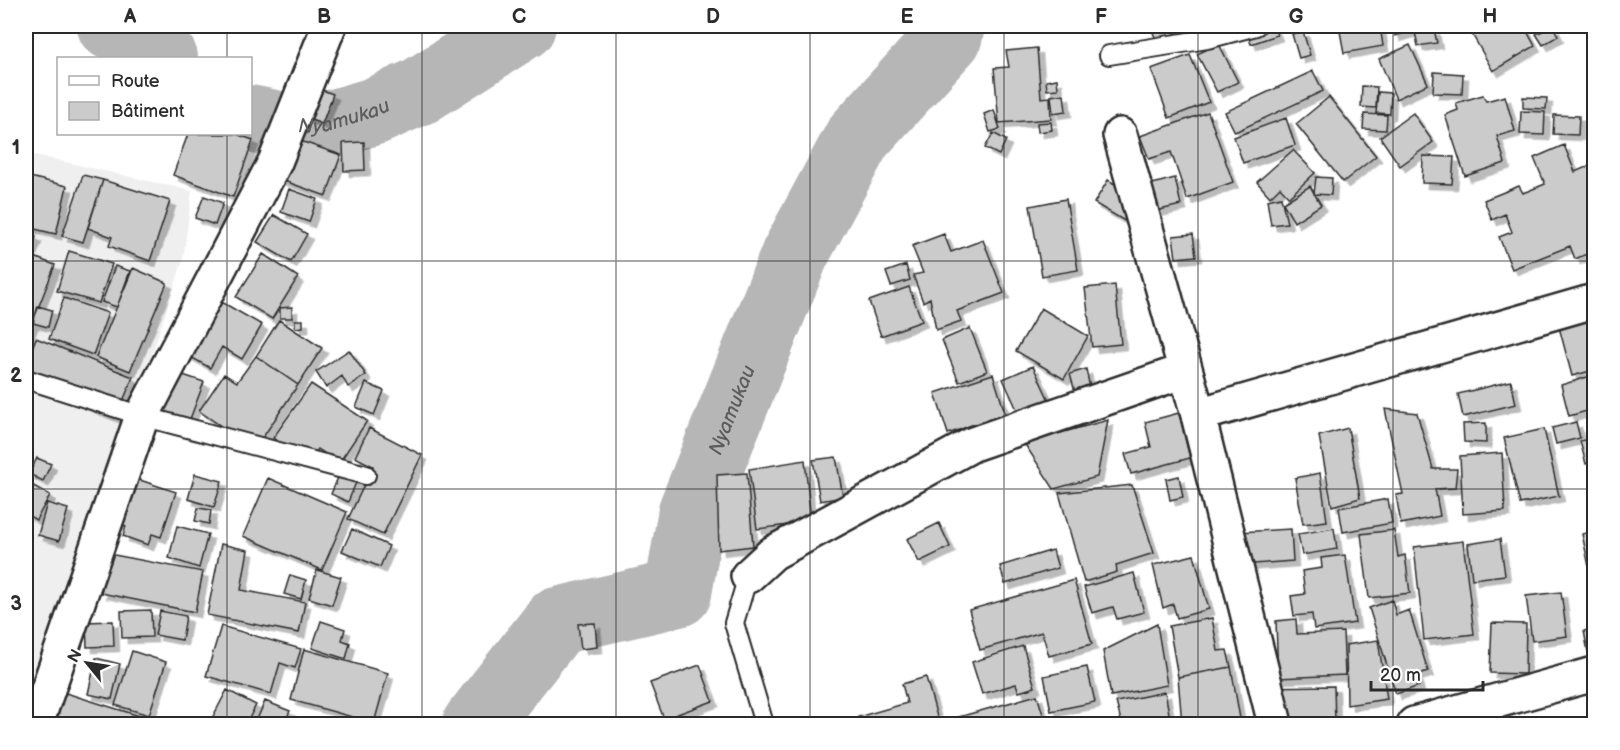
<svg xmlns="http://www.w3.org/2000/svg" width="1620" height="750" font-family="'Balsamiq Sans',sans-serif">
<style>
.built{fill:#efefef}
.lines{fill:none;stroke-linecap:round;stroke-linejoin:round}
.river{stroke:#b6b6b6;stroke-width:68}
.building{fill:#cbcbcb;stroke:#2b2b2b;stroke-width:1.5;filter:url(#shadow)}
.service-casing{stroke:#2b2b2b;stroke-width:22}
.minor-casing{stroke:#2b2b2b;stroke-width:38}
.service{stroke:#fff;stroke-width:18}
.minor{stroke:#fff;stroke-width:33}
.grid{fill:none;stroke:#2b2b2b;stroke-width:1.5;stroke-opacity:0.55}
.labels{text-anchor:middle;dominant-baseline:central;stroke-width:5;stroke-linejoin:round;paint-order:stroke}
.water-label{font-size:20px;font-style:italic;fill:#5c5c5c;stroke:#fff}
.neatline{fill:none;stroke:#2b2b2b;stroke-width:2}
.grid-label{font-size:20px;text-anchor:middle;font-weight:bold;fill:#2b2b2b}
</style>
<defs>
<filter id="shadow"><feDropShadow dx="5.5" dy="5.5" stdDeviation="0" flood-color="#0004"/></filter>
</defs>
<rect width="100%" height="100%" fill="#fff"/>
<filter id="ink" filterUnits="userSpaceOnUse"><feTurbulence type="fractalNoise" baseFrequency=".0167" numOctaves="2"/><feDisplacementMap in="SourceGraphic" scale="12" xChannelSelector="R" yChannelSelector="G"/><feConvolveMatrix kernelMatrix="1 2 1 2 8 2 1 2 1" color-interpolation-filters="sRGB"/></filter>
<g filter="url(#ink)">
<path class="built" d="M26 153 192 191 183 260 30 724H26Z"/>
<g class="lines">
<g class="river">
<path d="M111 26 164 58"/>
<path id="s1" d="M250 119 285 126 321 127 375 111 420 91 522 26"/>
<path id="s2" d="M476 724 557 621 678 593 692 511 795 254 858 137 948 38 951 26"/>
</g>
</g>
<path class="building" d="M1150 26H1173L1178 39 1159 46Z
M1182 26H1223L1187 40Z
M1250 26H1273L1277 35 1251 44 1245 27Z
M1339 26H1380L1383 46 1344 53Z
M1392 26H1427L1395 36Z
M1470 26H1524L1535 46 1493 71 1468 27Z
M1553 26 1558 36 1543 45 1536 34Z
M1434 29 1437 43 1418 46 1415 32Z
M1303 31 1310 55 1299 58 1292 34Z
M1219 44 1238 82 1217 92 1197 54Z
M1410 45 1428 84 1396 99 1379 59Z
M1037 48 1041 98 1050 97 1051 119 999 123 994 68 1009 67 1006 51Z
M1190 55 1209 102 1169 118 1151 69Z
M1313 71 1323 91 1235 132 1225 112Z
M1434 72 1463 74 1462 94 1433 93Z
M1057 79 1058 89 1047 90 1046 81Z
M303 83 333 94 322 124 292 113Z
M1362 86 1377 87 1376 108 1361 107Z
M1378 92 1391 93 1390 114 1376 113Z
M1064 94 1066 111 1053 113 1051 96Z
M1483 95 1486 101 1505 96 1515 131 1497 136 1505 163 1465 176 1445 115 1458 110 1456 103Z
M1329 97 1376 156 1343 182 1296 124Z
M1523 97 1547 98 1546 109 1523 108Z
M994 110 1000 129 990 132 984 114Z
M1521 111 1545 112 1544 135 1520 134Z
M1208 112 1233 182 1187 199 1171 152 1149 159 1140 136Z
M1413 113 1433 142 1400 166 1380 137Z
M1364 114 1387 115 1386 130 1363 129Z
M1554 115 1579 116 1578 135 1553 134Z
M1286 118 1295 145 1243 163 1234 137Z
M1051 122 1052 130 1038 132 1037 123Z
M993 133 1006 140 999 155 985 148Z
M188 134H236L253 140 233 197 173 175Z
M280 134 341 155 326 196 265 174Z
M364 142 365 170 344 171 343 143Z
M1564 145 1575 172 1593 164 1594 169V210L1589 212 1594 226V251L1575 259 1570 246 1512 269 1499 237 1512 232 1505 214 1492 220 1484 200 1519 186 1523 193 1545 184 1534 158Z
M1293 150 1315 173 1289 197 1280 187 1270 197 1257 182Z
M1423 156 1454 157 1452 184 1422 183Z
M83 175 103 180 83 242 62 236Z
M26 176 67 186 56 234 26 227Z
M1316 177 1332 178 1331 195 1314 194Z
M1175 178 1181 205 1151 212 1145 186Z
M103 180 170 201 150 261 109 246 112 237 88 228Z
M1108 180 1142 200 1128 223 1094 203Z
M1310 186 1321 205 1294 222 1283 203Z
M289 189 317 199 309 222 281 212Z
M204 196 223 203 215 225 195 218Z
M1281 197 1287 223 1271 225 1267 200Z
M1066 199 1078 270 1042 276 1030 206Z
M274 215 307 234 291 262 257 242Z
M26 232 36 237 30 252 26 250Z
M944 234 951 252 983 240 1004 293 957 311 961 321 936 330 930 298 923 302 913 275 923 273 912 246Z
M1193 234 1196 256 1176 258 1173 236Z
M69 251 112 264 99 303 57 291Z
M26 254 55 265 26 339Z
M263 254 298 277 272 319 236 297Z
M906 265 910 280 891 286 886 272Z
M115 266 130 271 117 307 102 302Z
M133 268 167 283 130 371 96 357Z
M1115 285 1121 344 1092 347 1085 288Z
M909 287 922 321 881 336 869 301Z
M213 297 262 325 242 359 222 347 210 368 182 352Z
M64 298 108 313 93 355 49 339Z
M38 306 52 310 48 327 33 323Z
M292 307V318H280V308Z
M1041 308 1088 336 1064 379 1016 351Z
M1594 317V370L1572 376 1559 327Z
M279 320 322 348 298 385 256 356Z
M295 320H303V327L295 328Z
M970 328 987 371 959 382 942 340Z
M36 338 133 377 116 418 26 381V364Z
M349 350 366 375 348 387 342 376 326 388 316 372Z
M256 356 298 385 255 449 199 411 224 374 237 382Z
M1033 366 1054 411 1024 425 1003 379Z
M159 367 204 382 187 427 142 411Z
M1086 369 1090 388 1075 392 1070 374Z
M993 374 1009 426 976 437 972 425 948 434 935 393Z
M1594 375V409L1569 416 1561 385Z
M1511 381 1516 404 1463 417 1458 394Z
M366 383 384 391 374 415 356 407Z
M311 384 367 421 339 463 318 449 308 463 273 438Z
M1385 409 1417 413 1433 469H1457L1455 488 1435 489 1440 516 1401 524 1396 495 1403 494Z
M1179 413 1190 458 1131 474 1125 454 1151 447 1145 422Z
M1108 420 1097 477 1054 489 1024 443Z
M1576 422 1580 438 1556 444 1552 428Z
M1486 423V443L1464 442 1463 424Z
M369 428 422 455 383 535 348 519 373 466 355 457Z
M1348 428 1360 498 1332 506 1319 436Z
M1544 429 1559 496 1520 504 1504 438Z
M1594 438V461L1586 464 1580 441Z
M1502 453 1505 511 1463 514 1460 456Z
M836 457 843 497 820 501 813 460Z
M37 458 51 464 43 481 29 474Z
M805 460 811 522 757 529 749 469Z
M345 461 362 468 348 502 331 494Z
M747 473 753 546 719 550 717 475Z
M1320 473 1327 521 1303 524 1295 478Z
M195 474 222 481 214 507 188 499Z
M128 476 176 492 161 537 152 534 148 545 123 536 126 526 111 521Z
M1179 476 1183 497 1170 500 1166 479Z
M268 478 347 512 322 570 243 536Z
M28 483 50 495 36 520 26 514V489Z
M1132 485 1154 553 1116 565 1117 572 1084 582 1059 493Z
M1388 499 1392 523 1343 532 1339 508Z
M47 503 68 509 59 541 38 535Z
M198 508 211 510 209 524 195 521Z
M939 523 950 547 919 562 907 539Z
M177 526 208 534 199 568 169 558Z
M1334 528 1337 549 1302 555 1298 534Z
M352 529 389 546 380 567 342 551Z
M1291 529 1293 561 1241 565 1239 532Z
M1394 530 1398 557 1405 555 1410 593 1369 598 1361 534Z
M1594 531V570L1590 571 1582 534Z
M1500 539 1505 575 1472 579 1468 544Z
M1463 541 1474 634 1424 640 1414 547Z
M221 544 248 550 241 590 305 602 299 633 207 615Z
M1053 550 1058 568 1005 584 1000 566Z
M109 554 203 572 195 612 101 593Z
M1194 555 1209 609 1177 618 1173 604 1163 608 1153 565Z
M1345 555 1355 623 1314 629 1312 614 1294 616 1291 596 1305 594 1302 571 1322 568 1321 558Z
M317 570 341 577 332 605 309 598Z
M1134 573 1144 612 1117 619 1113 607 1092 613 1084 587Z
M290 575 306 580 301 599 284 594Z
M1074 580 1092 644 1049 656 1042 632 980 650 969 610Z
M1561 592 1567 636 1532 641 1526 596Z
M1392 600 1396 615 1409 610 1428 671 1416 675 1419 686 1396 694 1369 608Z
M151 610 152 637 122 638 121 611Z
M160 611 186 616 182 640 155 635Z
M1212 618 1218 651 1227 650 1231 667 1178 677 1169 626Z
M1296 619 1297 634 1343 632 1345 675 1278 678 1276 621Z
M113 621 114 646 87 647 86 622Z
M321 621 345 629 342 640 350 643 346 659 312 648Z
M595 623 597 647 581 649 578 624Z
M1492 623 1526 624 1525 674 1490 673Z
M1157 624 1167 685 1111 696 1103 651Z
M221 626 301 649 295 668 280 663 271 694 206 676Z
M1594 628V650L1588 652 1584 631Z
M1378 640 1387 699 1347 705 1346 645Z
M1023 646 1035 687 1019 692 1016 684 982 694 972 662Z
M304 649 388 673 374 723 291 700Z
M132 651 166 662 149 715 115 705Z
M96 658 120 664 112 699 88 694Z
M700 665 713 701 664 719 650 683Z
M1087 667 1095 702 1051 711 1044 676Z
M1231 667 1241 724H1182L1178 677Z
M926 677 939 724H860L858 717 907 703 902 684Z
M1334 686 1335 724H1256L1255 687Z
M53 689 149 719 147 724H42Z
M227 690 256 705 246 724H209Z
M1165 692 1171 724H1136L1135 719 1121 721 1116 702Z
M1037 695 1046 724H949L948 720Z
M265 701 290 711 284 724H255Z
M1594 717V724H1564Z"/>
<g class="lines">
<g class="service-casing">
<path id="service" d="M1109 55 1207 39 1256 26
M26 379 142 416 366 475
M748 576 734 623 764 724"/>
</g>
<g class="minor-casing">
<path id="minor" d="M1120 135 1198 415 1275 724
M1198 415 1594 301
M748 576 773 553 973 444 1184 371
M36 724 142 416 275 162 329 26
M1414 724 1594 674"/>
</g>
<use href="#service" class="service"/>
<use href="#minor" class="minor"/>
</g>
</g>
<path class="grid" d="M227 26V58M422 26V724M616 26V724M810 26V724M1004 26V724M1198 26V724M1393 26V724M227 134V724M26 261H1594M26 489H1594"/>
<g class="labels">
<g class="water-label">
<text stroke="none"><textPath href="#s1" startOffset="96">Nyamukau</textPath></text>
<text stroke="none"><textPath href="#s2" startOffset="447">Nyamukau</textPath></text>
</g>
</g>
<rect width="1620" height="750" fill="none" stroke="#fff" stroke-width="66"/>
<rect x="57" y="57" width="195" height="78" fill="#ffffff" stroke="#aaaaaa" stroke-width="1.5"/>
<rect x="69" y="76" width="30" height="9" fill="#ffffff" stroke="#aaaaaa" stroke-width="1.5"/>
<text x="111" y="87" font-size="18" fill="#2b2b2b">Route</text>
<rect x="69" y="102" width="30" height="18" fill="#cbcbcb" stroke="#aaaaaa" stroke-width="1.5"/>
<text x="111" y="117" font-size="18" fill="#2b2b2b">Bâtiment</text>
<g transform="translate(87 663) rotate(300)" stroke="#ffffff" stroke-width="4.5" paint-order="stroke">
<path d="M0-4.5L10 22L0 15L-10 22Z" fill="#2b2b2b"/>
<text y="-9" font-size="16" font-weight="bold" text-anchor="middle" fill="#2b2b2b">N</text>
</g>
<path d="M1371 681v9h112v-9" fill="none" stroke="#2b2b2b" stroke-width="3"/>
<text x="1380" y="681" font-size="18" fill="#2b2b2b" stroke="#ffffff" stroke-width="4.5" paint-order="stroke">20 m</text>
<rect x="33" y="33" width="1554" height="684" class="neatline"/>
<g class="grid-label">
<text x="130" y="23">A</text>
<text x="324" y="23">B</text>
<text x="519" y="23">C</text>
<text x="713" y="23">D</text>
<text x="907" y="23">E</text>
<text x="1101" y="23">F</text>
<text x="1296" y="23">G</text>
<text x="1490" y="23">H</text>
<text x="16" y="154">1</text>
<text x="16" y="382">2</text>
<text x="16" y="610">3</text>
</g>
</svg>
